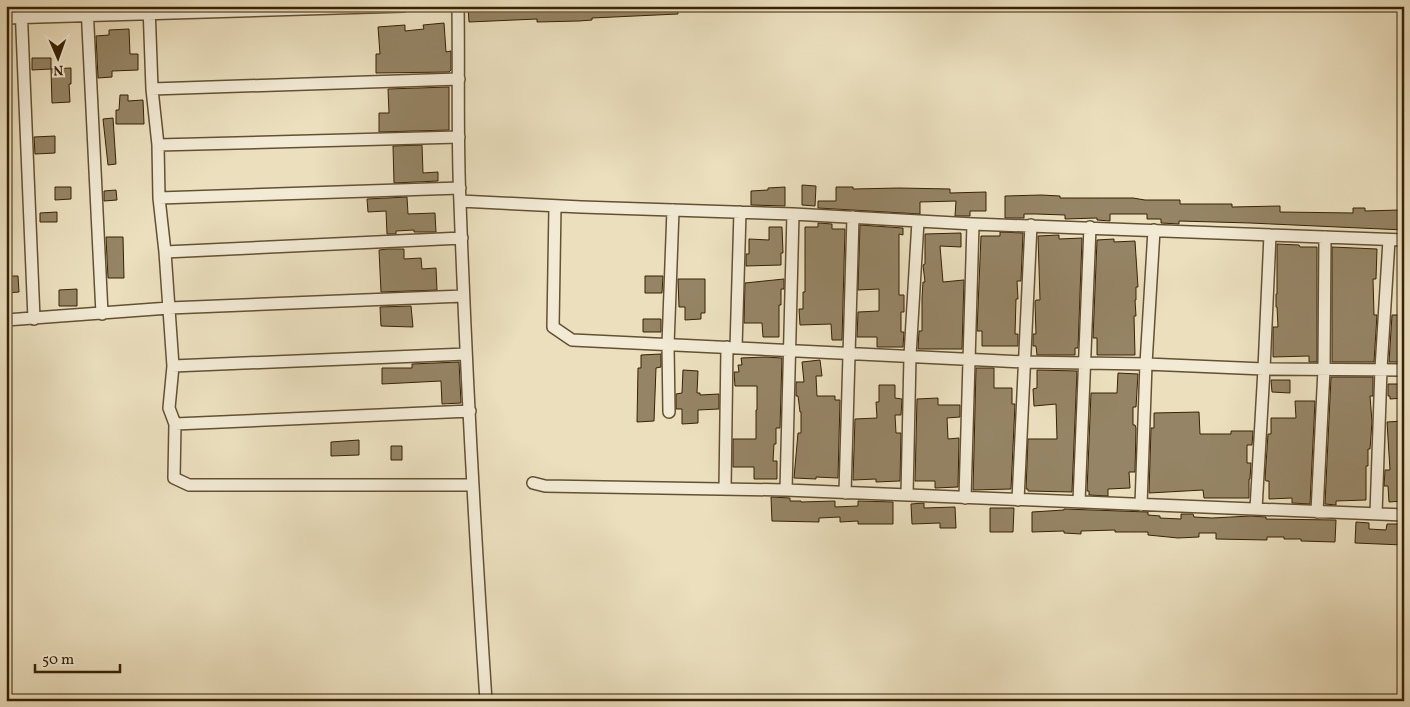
<svg xmlns="http://www.w3.org/2000/svg" width="1410" height="707" font-family="Vollkorn,serif">
<style>
.building{fill:#958465;stroke:#372204}
.lines{fill:none;stroke-linecap:round;stroke-linejoin:round}
.minor-casing{stroke:#645132;stroke-width:14}
.minor{stroke:#f2ead5;stroke-width:11}
</style>
<rect width="100%" height="100%" fill="#ebdfbe"/>
<filter id="stains"><feTurbulence type="fractalNoise" baseFrequency=".004" numOctaves="4"/><feColorMatrix values="0 0 0 0 .2 0 0 0 0 .09 0 0 0 0 .02 0 0 0 .5 -.17"/></filter>
<radialGradient id="worn" r=".72"><stop offset=".6" stop-color="#630" stop-opacity="0"/><stop offset="1" stop-color="#630" stop-opacity=".3"/></radialGradient>
<path class="building" d="M468 6H678V14L592 18V20L579 21 537 22V19L469 22Z
M444 23 446 52 451 51V70L449 72 376 73V54H380L378 27 405 25V31L424 29 423 25Z
M129 29 130 54H138V70L112 71V77L98 78 96 36 109 35V30Z
M32 58H51V69L32 70Z
M71 68V84H69L70 102 52 103 51 69Z
M449 87V130L379 132V113H389L388 89Z
M120 95H128V101L143 100 144 124H116V110H119Z
M113 118 116 164 108 165 103 119Z
M55 136V153L35 154 34 137Z
M422 145 423 173 438 172V181L394 183 393 146Z
M802 185 816 186 815 206 802 205Z
M55 187H71V199L55 200Z
M785 187V206L751 205V191L768 190V188Z
M836 187H853V189L899 188 950 189V193L986 192V211H970V216H955L956 201 920 202V214L818 208V201H836Z
M116 190 117 200 104 201V191Z
M1041 195 1060 196V198H1133L1145 200H1180V204H1232V207L1280 206V212L1353 213V208H1365V211L1399 210V213H1404V230L1250 223 1179 221V224L1161 223V219H1147V214H1110V221L1097 220V218L1065 219V215L1036 214H1024V218H1005V196Z
M407 197 408 214 435 213 436 232H414V230L396 231V234H387L386 211 368 212 367 199Z
M57 212V222H40V213Z
M818 223 832 224V229H845L842 340H832L831 324 800 325 799 309H803V292H805V227H818Z
M860 225 903 228V235L899 234V295H904V312H901V332H904L903 347H877V337H857L858 312 879 311V289L858 290Z
M769 227H782L783 253H781V265L746 266V254H749V239L769 240Z
M1000 232 1023 233 1021 281H1017L1018 299H1016L1015 334H1018V346H982V331H977L981 236H1000Z
M961 233V247L940 246 943 282 964 280 962 349H918L919 331H922V298L923 282H925L923 265 925 264V234Z
M1059 235V239L1082 238V240L1078 348H1075V355H1037L1036 346H1033V334H1036L1035 302 1036 300H1040L1038 236Z
M106 237H123L124 278H108Z
M1114 239V242L1135 241 1138 287H1136V300H1135L1136 316H1134L1135 355H1097V338H1093L1097 240Z
M1277 244 1299 245 1300 247H1317V362H1309V356L1273 357V327H1278L1277 307H1276V294H1277Z
M1332 247 1377 249 1376 279H1373L1374 315H1377L1374 362H1332Z
M388 249H404V259L421 258 422 269 436 268 437 290 381 292 379 250Z
M6 276H18L19 292 6 293Z
M645 276H663L662 293H645Z
M678 279H705V313H701V319L685 320V307H679Z
M784 279V289H781V305H779V337H763L762 323H744L745 283Z
M77 289V306H59V290Z
M411 306 413 327 381 326 380 307Z
M1392 315H1404V362H1389Z
M643 319H661V332H643Z
M661 354V367L656 368 654 421 637 422 638 368H641V355Z
M765 357 782 358 780 428H776V444H774L773 461H777V479H754V467H733V439H756V410H757V386H735L734 372H739L738 365H742L741 358Z
M820 360 822 376H816L817 396H835V400H840L838 478 816 477V479L794 478 798 433H801V412H800L798 396H796V382H804L802 362Z
M459 362 461 403 442 404 441 381 382 384V368H412V364Z
M976 368H994V388H1012V404H1015L1011 489 973 490Z
M683 370 698 371 697 393H700V395L719 394V409L698 410V423L682 424V409H676V394L682 393Z
M1037 370 1077 371 1072 492 1028 491V489H1026L1028 439H1057L1056 404 1034 406 1033 389 1037 388Z
M1118 373 1138 374 1136 407H1133V425H1135L1136 428 1135 472H1129L1130 488 1108 489V496L1089 495V491H1087L1091 393H1117Z
M1331 377H1373V396H1370L1372 422 1370 449H1368V466H1366V500L1336 501V505L1325 504Z
M1271 380H1290V393L1272 392Z
M1388 384H1404V398L1390 399V396H1388Z
M879 385H895V398L902 399 901 415H895L896 433H901L900 481 876 482V479L853 480 855 419 877 418 876 402H879Z
M938 398V405H960V417L947 418 948 439 959 438 958 487 935 488V481H915L917 399Z
M1295 401H1315L1310 504 1292 503V498L1269 499V481H1266L1265 479 1268 434H1271V418H1296Z
M1199 412 1200 434H1231V431H1253L1252 445H1247V463H1251L1250 479H1249V498H1204L1203 490 1149 493 1151 428H1154V413Z
M1404 421V501L1389 502 1388 486H1384L1385 470H1390L1387 422Z
M359 440V455L331 456V442Z
M391 446H402V460H391Z
M771 497 790 498V501H801V502L835 501V507L858 506V501L893 502V524H858V521L840 522V517L819 518V522L772 521Z
M924 503V508L955 507 956 528H940V523L912 524 911 504Z
M990 508H1014L1013 532H990Z
M1064 509 1148 512V515L1160 516V518L1181 519V514H1193L1194 517 1212 518 1251 516 1266 517V519L1336 520 1335 542 1301 541V539H1284V537H1267V540L1216 539V533H1199V537L1178 538 1148 535V532H1115V530L1081 531V534L1064 533V531L1032 532V512L1064 510Z
M1356 522 1369 523V529L1386 530 1387 524H1403V545L1355 543Z"/>
<g class="lines">
<g class="minor-casing">
<path id="minor" d="M21 6 34 319
M87 6 102 314
M149 6 152 89 158 145 159 198 165 252 173 366 169 408 175 424 470 411
M458 6C459 72 457 137 460 203 466 369 475 535 486 701
M6 18 404 6
M152 89 459 79
M158 145 459 137
M159 198 460 188
M460 201 581 207 793 214 973 224 1404 240
M555 206 553 327 572 340 1024 362 1146 364 1264 369 1404 370
M165 252 462 238
M6 320 169 308 463 296
M736 348 740 212
M173 366 466 354
M669 412 668 345 673 210
M175 424 174 478 189 485H471
M533 483 545 486 786 490 1404 515
M725 489 727 347
M786 490 793 214
M845 493 853 217
M907 495 910 356 918 221
M965 498 973 224
M1018 500 1031 225
M1079 502 1090 227
M1141 505 1146 364 1154 230
M1256 509 1264 369 1270 235
M1317 512 1324 369 1325 237
M1376 514 1381 369 1389 240"/>
</g>
<use href="#minor" class="minor"/>
</g>
<rect width="1410" height="707" fill="none" stroke="#ebdfbe" stroke-width="25"/>
<rect x="8" y="8" width="1395" height="692" fill="none" stroke="#372204" stroke-width="2.5"/>
<rect x="12" y="12" width="1385" height="682" fill="none" stroke="#372204"/>
<g transform="translate(58 58) rotate(178)" stroke="#f2ead5" stroke-width="4" paint-order="stroke">
<path d="M0-4L9 19L0 12L-9 19Z" fill="#372204"/>
<text y="-8" font-size="14" font-weight="bold" text-anchor="middle" fill="#372204">N</text>
</g>
<path d="M35 664v8h85v-8" fill="none" stroke="#372204" stroke-width="2.5"/>
<text x="42" y="664" font-size="15" fill="#372204" stroke="#f2ead5" stroke-width="4" paint-order="stroke">50 m</text>
<rect width="100%" height="100%" filter="url(#stains)"/>
<rect width="100%" height="100%" fill="url(#worn)"/>
</svg>
